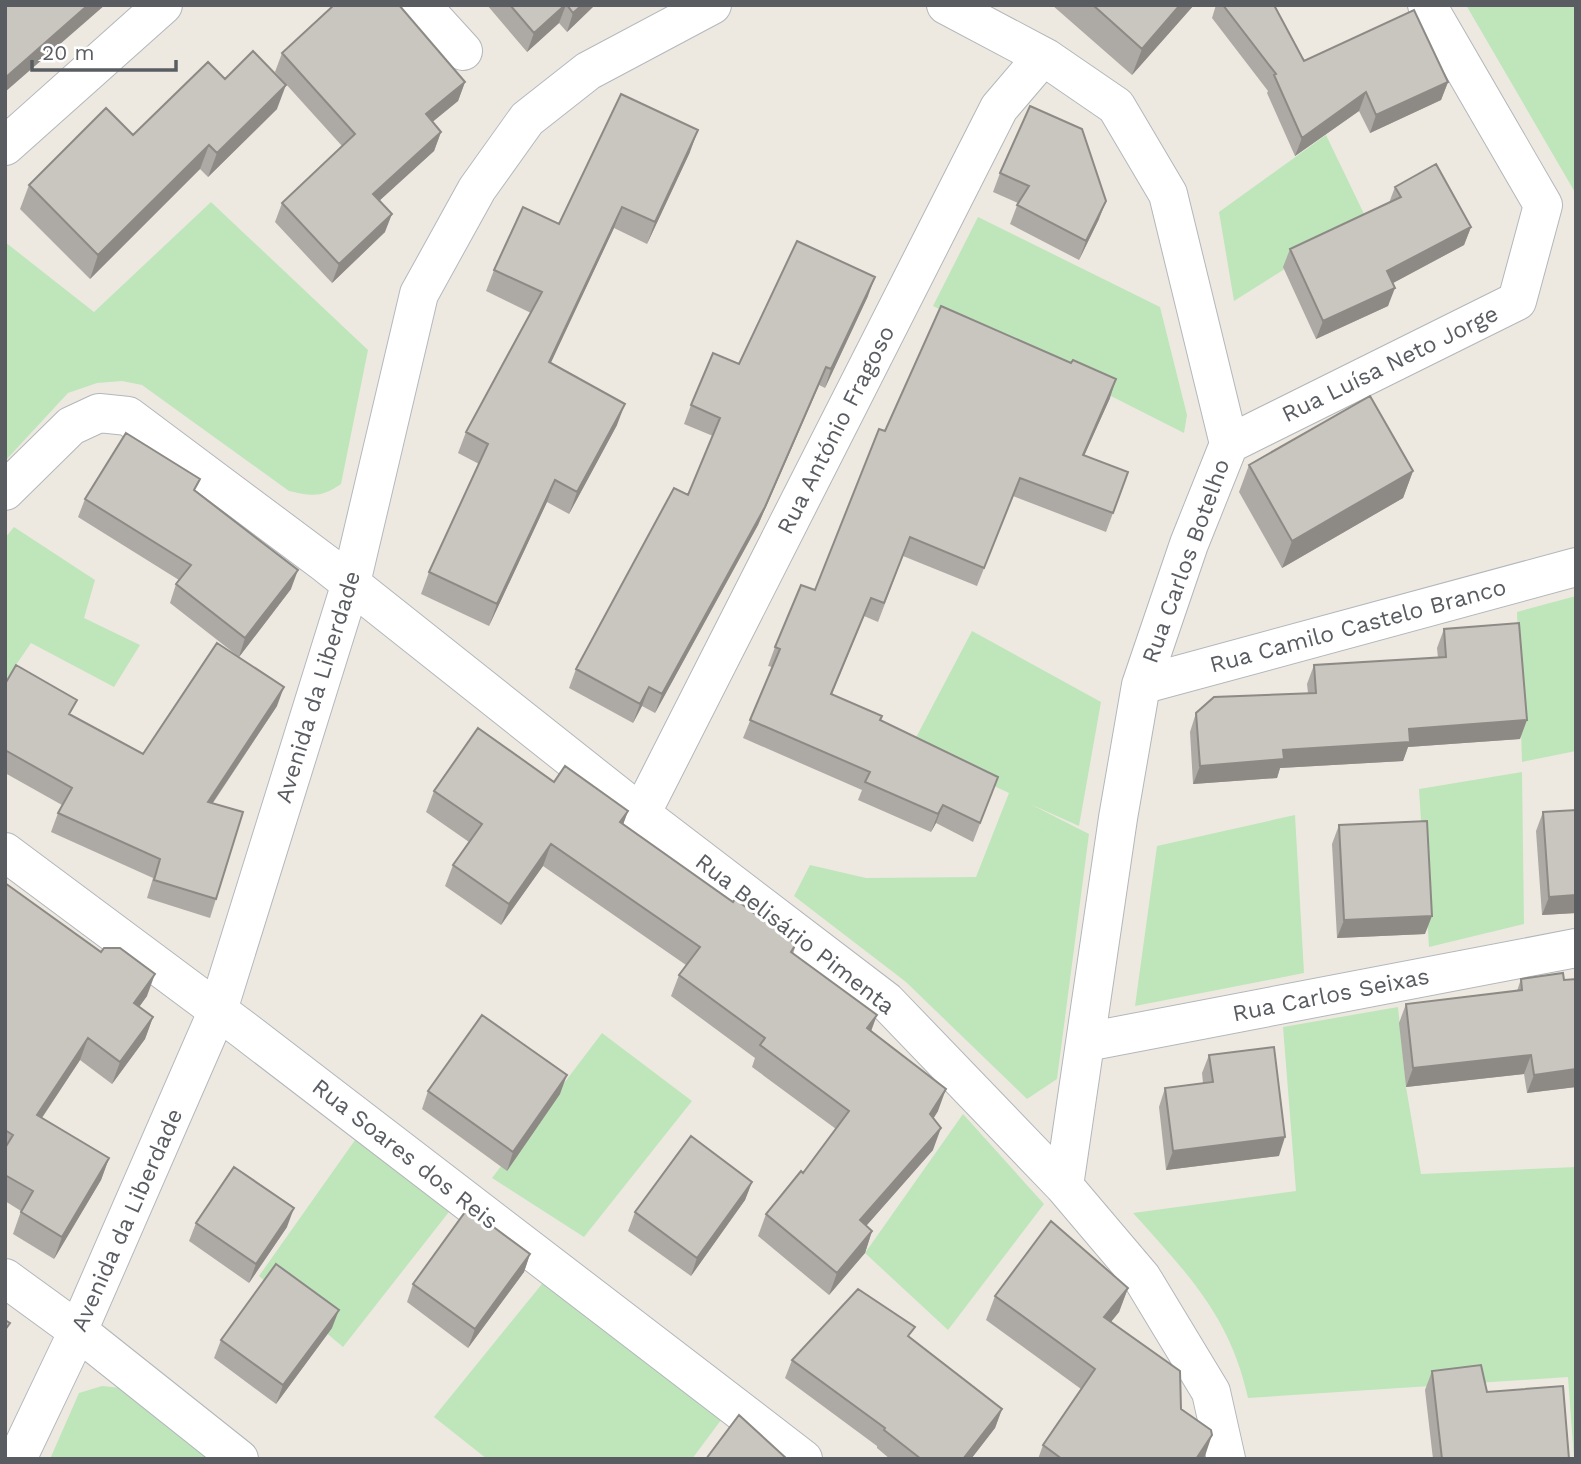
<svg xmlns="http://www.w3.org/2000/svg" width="1581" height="1464" font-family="'Work Sans',sans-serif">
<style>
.green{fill:#bee6ba}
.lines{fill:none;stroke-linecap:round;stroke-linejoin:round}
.street-casing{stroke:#b3b7bb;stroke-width:40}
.secondary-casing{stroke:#b4b8be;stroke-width:40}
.street{stroke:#fff;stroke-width:38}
.secondary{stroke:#fff;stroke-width:38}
.wall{fill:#ada9a4}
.shaded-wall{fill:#8d8a86}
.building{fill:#c9c5bf;stroke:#8d8a86;stroke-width:2}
.labels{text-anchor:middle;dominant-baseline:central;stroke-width:6;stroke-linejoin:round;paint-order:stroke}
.street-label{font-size:23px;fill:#595d62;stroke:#fff}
</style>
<rect width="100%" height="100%" fill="#ede9e0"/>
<path class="green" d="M1466 5H1576V194Z
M1326 135 1366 218 1234 301 1219 212Z
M211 202 368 350 341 484C321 498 312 496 289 491L142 385 122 381 97 383 68 393 5 461V242L94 312Z
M978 217 1160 307 1187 415 1184 433 933 306Z
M14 527 95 580 84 618 140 645 114 687 31 643 5 681V538Z
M1576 596V751L1522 762 1517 612Z
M972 631 1101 702 1079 826 1030 804 1089 834 1057 1079 1027 1099 906 982 794 896 810 865 866 878 976 877 1009 793 911 747Z
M1522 772 1524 924 1429 947 1419 789Z
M1295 815 1304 973 1135 1006 1157 846Z
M1398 1007 1406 1087 1421 1174 1576 1167V1459H1574L1568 1377 1248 1398C1230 1316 1187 1273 1133 1213L1296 1191 1283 1027Z
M602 1033 692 1101 584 1237 492 1178Z
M963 1114 1044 1204 948 1330 865 1253Z
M360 1133 452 1208 343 1347 259 1276Z
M546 1279 724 1416 692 1459H487L434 1417Z
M102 1386 122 1388 208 1459H50L79 1393Z"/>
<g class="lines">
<g class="street-casing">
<path id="street" d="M421 5 463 51
M946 5 1046 58 1116 106 1168 194 1229 444 1189 544 1141 685 1118 818 1064 1186
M5 146 163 5
M1229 444 1517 301 1543 205 1427 5
M5 491 71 426 99 413 128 416 326 564 641 814 886 1001 1064 1186 1142 1278 1211 1392 1226 1459
M1141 685 1576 567
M641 814 999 108 1034 67 1046 58
M5 852 244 1030 803 1459
M1086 1042 1576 948
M5 1278 78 1331 239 1459"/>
</g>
<g class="secondary-casing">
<path id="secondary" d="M17 1459 78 1331 218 1010 351 583 419 294 477 189 527 119 588 71 712 5"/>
</g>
<use href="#street" class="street"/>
<use href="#secondary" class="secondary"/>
</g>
<path class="wall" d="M487 5H595L567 32 559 23 527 52Z
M1052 5H1194L1132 75Z
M1216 5H1274L1304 61 1448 82 1441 100 1370 133 1359 111 1295 156 1267 93 1268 91 1212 18Z
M282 53 465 82 458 101 432 122 441 132 434 151 380 200 385 232 332 283 275 222 282 203 342 146 275 72Z
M225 79 277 109 208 177 200 169 90 279 20 209 29 185 133 135Z
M690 152 647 244 614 228 550 363 617 425 569 514 547 502 489 626 421 594 429 572 479 464 458 453 466 432 531 313 486 291 494 270Z
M1000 173 1099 219 1079 260 1010 224 1018 203 993 192Z
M1395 187 1471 227 1464 245 1393 283 1388 306 1316 339 1283 267 1290 249 1389 203Z
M868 296 825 388 819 385 758 525 655 713 642 706 633 723 569 688 576 669 688 495 713 436 684 424 691 405 739 364Z
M1110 398 1084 455 1128 472 1106 532 1013 496 977 586 903 556 878 622 864 616 832 694 880 720 998 777 973 842 936 823 931 832 858 800 862 790 743 738 772 667 768 666 775 647 815 590 885 431Z
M1249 465 1413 471 1403 498 1282 568 1239 492Z
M196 491 291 589 239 657 170 603 176 584 179 580 78 517 85 499Z
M1444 629 1520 739 1408 747 1403 761 1280 768 1277 778 1193 784 1190 732 1196 713 1308 693 1307 684 1314 665 1438 658 1437 648Z
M5 684 71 716 143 754 277 706 213 803 216 899 210 918 147 898 153 878 51 832 58 813 62 805 5 773Z
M554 782 628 811 623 824 733 902 796 944 793 954 871 1031 938 1111 933 1119V1150L866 1226 872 1231 865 1253 829 1295 758 1236 766 1214 803 1173 836 1129 752 1067 755 1058 671 996 679 975 686 965 543 866 501 925 445 886 453 865 469 842 426 812 434 791Z
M1576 810V913L1542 915 1536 831 1543 812Z
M1339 825 1425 934 1337 938 1332 844Z
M5 883 147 996 139 1007 153 1017 145 1039 112 1084 80 1060 42 1118 109 1158 101 1180 54 1259 13 1234 21 1211 5 1201Z
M1521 979 1564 980 1576 979V1087L1527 1093 1524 1074 1406 1087 1399 1023 1406 1004 1517 991Z
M1209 1055 1279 1156 1166 1170 1159 1107 1165 1088 1203 1083 1202 1073Z
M428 1091 560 1094 507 1171 422 1109Z
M752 1182 745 1200 691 1276 628 1231 635 1212Z
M196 1223 287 1227 249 1283 189 1241Z
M530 1254 524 1272 468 1348 407 1302 413 1284Z
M1128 1288 1119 1312 1111 1322 1181 1409 1204 1459H1038L1043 1445 1081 1389 986 1320 995 1296Z
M332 1328 276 1404 214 1358 221 1340Z
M911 1338 1002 1409 995 1428 971 1459H890L877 1448V1446L785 1378 792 1360Z
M1432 1371 1487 1392 1569 1459H1433L1425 1390Z"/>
<path class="shaded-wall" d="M88 5H105L5 92V78Z
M566 5 559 23 527 52 534 33Z
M582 5H595L567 32 573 13Z
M1180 5H1194L1132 75 1142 49Z
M465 82 458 101 419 133 426 114Z
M1448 82 1441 100 1370 133 1376 115Z
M286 85 277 109 208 177 217 153Z
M1366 92 1359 111 1295 156 1302 138Z
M698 130 690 152 647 244 655 222Z
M441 132 434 151 367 212 373 194Z
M209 145 200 169 90 279 98 255Z
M1106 201 1099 219 1079 260 1086 241Z
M622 207 614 228 541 384 549 362Z
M392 214 385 232 332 283 339 264Z
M1471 227 1464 245 1380 290 1387 271Z
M875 277 868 296 825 388 831 369Z
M1395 288 1388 306 1316 339 1323 321Z
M826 367 819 385 758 525 655 713 662 694Z
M1116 379 1110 398 1076 474 1083 455Z
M625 404 617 425 569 514 577 492Z
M1413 471 1403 498 1282 568 1292 541Z
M555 480 547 502 489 626 497 604Z
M298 570 291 589 239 657 245 638Z
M871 598 864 616 824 712 831 694Z
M284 687 277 706 201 820 208 802Z
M649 687 642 706 633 723 640 704Z
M1527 720 1520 739 1408 747 1403 761 1280 768 1277 778 1193 784 1200 766 1283 750 1409 729Z
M943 805 936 823 931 832 938 814Z
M628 811 620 833V822Z
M551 844 543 866 501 925 509 904Z
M1576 895V913L1542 915 1549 897Z
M1432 916 1425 934 1337 938 1344 920Z
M155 974 147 996 126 1025 134 1003Z
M877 1015 869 1037 867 1028Z
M153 1017 145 1039 112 1084 120 1062Z
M88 1038 80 1060 29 1137 37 1115Z
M1531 1055 1524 1074 1406 1087 1413 1068Z
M1576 1069V1087L1527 1093 1534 1075Z
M567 1075 560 1094 507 1171 513 1152Z
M946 1089 938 1111 922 1136 930 1114Z
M941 1128 933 1150 852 1242 860 1220Z
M1285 1137 1279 1156 1166 1170 1173 1151Z
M109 1158 101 1180 54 1259 62 1237Z
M752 1182 745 1200 691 1276 697 1258Z
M294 1208 287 1227 249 1283 256 1264Z
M872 1231 865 1253 829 1295 837 1273Z
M530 1254 524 1272 468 1348 475 1329Z
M1128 1288 1119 1312 1095 1341 1104 1317Z
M339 1310 332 1328 276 1404 283 1385Z
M1002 1409 995 1428 971 1459H963Z
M1212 1435 1204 1459H1196Z"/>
<path class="building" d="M5 5H88L5 78Z
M334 5H399L465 82 426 114 441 132 373 194 392 214 339 264 282 203 355 134 282 53Z
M510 5H565L534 33Z
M567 5H582L573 13Z
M1093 5H1180L1142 49Z
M1223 5H1274L1304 61 1414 10 1448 82 1376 115 1366 92 1302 138 1274 75 1276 74Z
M253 51 286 85 217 153 209 145 98 255 29 185 106 108 133 135 208 62 225 79Z
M621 94 698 130 655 222 622 207 549 362 625 404 577 492 555 480 497 604 429 572 488 444 466 432 542 292 494 270 523 207 559 224Z
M1030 106 1082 129 1106 201 1086 241 1017 205 1029 186 1000 173Z
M1436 164 1471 227 1387 271 1395 288 1323 321 1290 249 1401 197 1395 187Z
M797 241 875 277 831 369 826 367 765 507 662 694 649 687 640 704 576 669 674 488 688 495 720 418 691 405 713 353 739 364Z
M941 306 1071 363 1073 360 1116 379 1083 455 1128 472 1113 513 1020 478 984 568 910 537 884 603 871 598 831 694 882 716 880 720 998 777 980 823 943 805 938 814 865 782 870 772 750 720 780 649 775 647 801 585 815 590 879 429 885 431Z
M1370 396 1413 471 1292 541 1249 465Z
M126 433 200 479 194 490 298 570 245 638 176 584 191 565 85 499Z
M1519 623 1527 720 1409 729 1410 742 1283 750 1284 759 1200 766 1196 713 1214 697 1316 693 1314 665 1446 657 1444 629Z
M217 643 284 687 208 802 243 812 216 899 154 880 160 859 58 813 72 788 5 750V684L16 665 77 700 69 714 143 754Z
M478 728 554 782 565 766 628 811 620 822 733 902 735 899 796 944 791 952 877 1015 867 1028 946 1089 930 1114 941 1128 860 1220 872 1231 837 1273 766 1214 801 1171 803 1173 849 1111 760 1045 765 1038 679 975 700 947 551 844 509 904 453 865 482 824 434 791Z
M1576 810V895L1549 897 1543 812Z
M1427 821 1432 916 1344 920 1339 825Z
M5 883 101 952 104 948H120L155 974 134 1003 153 1017 120 1062 88 1038 37 1115 109 1158 62 1237 21 1212 33 1191 5 1175V1148L13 1135 5 1130Z
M1563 973 1564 980 1576 979V1069L1534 1075 1531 1055 1413 1068 1406 1004 1522 990 1521 979Z
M482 1015 567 1075 513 1152 428 1091Z
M1274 1047 1285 1137 1173 1151 1165 1088 1213 1082 1209 1055Z
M691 1136 752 1182 697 1258 635 1212Z
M234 1167 294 1208 256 1264 196 1223Z
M468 1208 530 1254 475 1329 413 1284Z
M1051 1221 1128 1288 1104 1317 1180 1371 1181 1409 1211 1430 1212 1435 1196 1459H1062L1043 1445 1095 1369 995 1296Z
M276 1264 339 1310 283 1385 221 1340Z
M858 1289 915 1327 908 1336 1002 1409 963 1459H921L884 1430 885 1428 792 1360Z
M5 1320 10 1323 5 1330Z
M1481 1365 1487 1392 1563 1386 1569 1459H1442L1432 1371Z
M739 1415 787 1459H706Z"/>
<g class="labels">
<g class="street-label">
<text transform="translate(1390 364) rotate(-26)">Rua Luísa Neto Jorge</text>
<text transform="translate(836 430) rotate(-63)">Rua António Fragoso</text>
<text transform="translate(1186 561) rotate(-70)">Rua Carlos Botelho</text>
<text transform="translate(1358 626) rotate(-15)">Rua Camilo Castelo Branco</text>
<text transform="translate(318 687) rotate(-73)">Avenida da Liberdade</text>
<text transform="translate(795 934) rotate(38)">Rua Belisário Pimenta</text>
<text transform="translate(1331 995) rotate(-11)">Rua Carlos Seixas</text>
<text transform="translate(405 1154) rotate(38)">Rua Soares dos Reis</text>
<text transform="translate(127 1220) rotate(-66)">Avenida da Liberdade</text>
</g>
</g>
<rect width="1581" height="1464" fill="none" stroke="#595d62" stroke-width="14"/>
<path d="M32 60v10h144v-10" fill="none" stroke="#595d62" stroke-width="3.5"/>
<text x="42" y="60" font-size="21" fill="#595d62" stroke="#ffffff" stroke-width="5" paint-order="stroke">20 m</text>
</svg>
